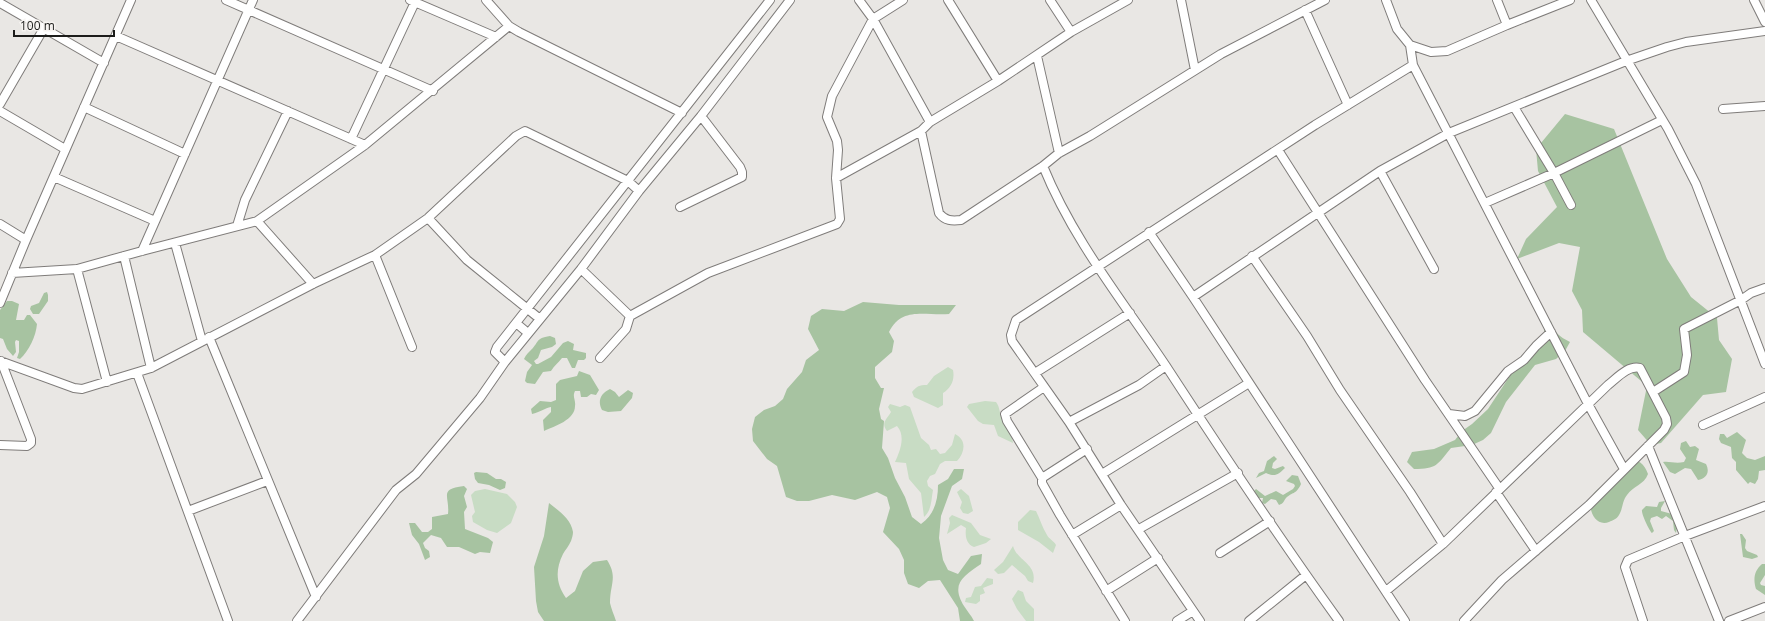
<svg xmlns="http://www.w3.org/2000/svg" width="1765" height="621" font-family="'Open Sans',sans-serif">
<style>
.green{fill:#c8dcc4}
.forest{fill:#a7c3a1}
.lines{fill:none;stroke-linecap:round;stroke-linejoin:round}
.minor-casing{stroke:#7f7c7a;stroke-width:10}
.minor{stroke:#fff;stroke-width:8}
</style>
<rect width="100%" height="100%" fill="#e9e7e4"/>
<path class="green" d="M948 367 953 370C955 380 951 388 943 393V405L938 408 914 397 912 392C917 386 919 385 927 385L934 376Z
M985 401 996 402C1000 407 999 412 1002 418 1006 426 1012 433 1013 443L998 436 994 425 983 424 978 421 967 407 969 404Z
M890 404 900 407 905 405 910 407 921 438 929 445 931 450 936 449 940 454 945 453 952 445 955 434C967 440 965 452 957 461H945L940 464 935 474 930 476 927 481 928 486 933 490C931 500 932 510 924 517L921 493 909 479 906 463 895 462C900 451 906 436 897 426L887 431C881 423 886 420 891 412L888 407Z
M485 489 507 494 515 502 517 507 511 523 497 533 487 530 473 522 472 516 475 512 471 495 475 491Z
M961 489 969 496 973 511 968 514 963 513 960 508 962 502 957 492Z
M1030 510 1036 511C1040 519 1042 527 1047 535 1049 539 1054 541 1056 545L1053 553 1039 542 1018 530V522Z
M952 515 971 523 980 535 991 539 986 543 974 547C966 544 965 536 966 528L961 525 947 534 950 523 949 518Z
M1013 546C1017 561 1038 564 1033 583L1028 581 1025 576 1012 565 1004 573 998 574 994 570 1003 562Z
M987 578 993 579V584L983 588 985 593 980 595V601L976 604 965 602 966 598 971 597 975 587 981 586Z
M1018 590 1023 592 1026 601 1034 609V621H1026L1017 609 1012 599Z"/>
<path class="forest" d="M1565 114 1614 129 1667 259 1691 297 1717 318 1719 340 1732 359 1726 392 1703 395 1661 443 1651 445 1638 430 1647 386 1583 332 1582 310 1572 291 1580 247 1559 243 1517 259 1526 239 1557 207 1538 171 1536 149Z
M47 292 48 295V301L39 314H33L30 309 31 306 39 303 44 293Z
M7 301H12L19 304 16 320H24L27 315H30L37 324C36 336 29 351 20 359L17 358 19 352V341L16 340 15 342 16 352 13 356 7 349 3 339 0 338V310Z
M863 302 899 305H956L949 314C925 316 902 306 889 332L894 341 892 352 875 367V378L881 388H884L879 409 881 419 884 421 882 448 888 458 895 478 905 497 912 517 921 524C934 515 938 501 938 485L948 479 954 469H964L962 479 952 486 941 516 939 538 943 560 948 570 958 574 971 556 982 554 981 564C964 576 950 583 964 606 967 611 971 615 974 621H960L958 608 940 580 928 581 919 588 908 584 904 573V560L899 549 883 532 890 508 887 497 877 492 855 500 832 495 809 501H797L786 497 777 466 767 459 753 441 752 429 755 417 764 410 775 406 783 399 787 389 802 372 806 360 819 350 808 329 811 316 822 309 844 311Z
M1551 321C1553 332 1560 337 1570 342L1565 351 1556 359 1535 365 1506 402 1491 433 1483 440 1472 445 1451 448C1437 465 1437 469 1414 469L1407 462 1412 452 1434 449 1455 440 1462 431 1472 424 1488 409 1519 362 1544 341V330Z
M550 336 555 338 556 344 552 347 541 350 538 358 534 361 536 364H538L551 357 563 343 568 341 574 344 573 350 586 353V358L584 360H578L575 368H572L567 358H562C558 363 554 366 551 371L543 372 535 384 527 383 525 381 527 372 532 365 524 359C526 355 527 354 530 351 539 343 535 338 550 336Z
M579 371 590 375 599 390 596 395 591 394 587 397H581L580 391H575C572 397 576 400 575 406 575 420 555 426 544 431L543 420 551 412V407C545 408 540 412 532 414L531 409 540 401 551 402 556 400V384L560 380 577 376Z
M610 389 615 392 619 397 628 390 633 393 632 398 621 411 608 412 602 410C597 401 601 393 610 389Z
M1737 432 1746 440 1742 453 1747 458 1755 460 1765 456V470L1759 471 1758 479 1755 484 1750 482 1748 484 1736 470V462L1732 458 1731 447 1721 443 1719 439 1720 434H1724L1727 438Z
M1686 441 1690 447 1695 446 1699 449 1696 460 1706 464C1710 472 1707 478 1698 480L1691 469 1685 468 1675 474 1670 472 1663 462C1670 461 1675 464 1684 462L1686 458 1680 449 1681 443Z
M1274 456 1277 459 1273 463 1272 468 1275 469 1283 466 1285 468C1278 475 1275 477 1266 473L1256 478 1259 473 1264 471 1267 461Z
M1628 459C1639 460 1644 463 1648 474 1644 485 1633 486 1627 495 1622 501 1623 509 1619 515 1617 519 1613 520 1609 522 1596 527 1588 511 1591 499 1594 485 1625 478 1628 459Z
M476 472 487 473 496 479H501L506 482 505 488 500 490 489 485 478 483 475 479 474 473Z
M1292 475 1298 476 1301 484C1296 495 1292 492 1286 498 1283 502 1284 503 1279 505L1276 500 1271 499 1265 504 1262 503 1263 498H1257L1252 493 1256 489 1265 496 1276 491 1283 495 1293 489 1295 486 1294 484 1286 481Z
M464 486 467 489 464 496 467 507 464 512 465 529 488 538 493 542 490 553 480 552 475 554 459 547H447L441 538 431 535 423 543 425 548 429 551 430 557 425 560 419 544 412 535 409 523H415L422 532H428L432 529V517L448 514C450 496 438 489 464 486Z
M1665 501 1661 508V511L1672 514 1677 527 1676 533 1674 530 1673 521 1666 516 1662 519 1657 516 1651 518 1650 521 1654 531 1652 533C1649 530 1641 513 1642 510L1646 506 1657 507 1659 502Z
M549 503C559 511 571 519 573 532 573 535 572 538 571 541 569 546 565 550 563 554 555 570 556 584 566 598L575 591 583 571 593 562 607 560C618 577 610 584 610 603 611 608 614 615 616 621H544L538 612 536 601 534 567 544 536Z
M1740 534H1742L1746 540 1745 548 1747 551 1757 555 1758 557 1752 559 1743 557Z
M1762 564H1765V575L1760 583 1761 585 1765 586V595L1756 589C1753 579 1754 571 1762 564Z"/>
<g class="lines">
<g class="minor-casing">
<path id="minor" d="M226 0 433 91
M410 0 496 37
M486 0 509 26 519 32 682 113
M859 0 873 19 930 122
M948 0 998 81
M1050 0 1071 32
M1181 0 1195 70
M1386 0 1397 29 1410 45 1431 52 1447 51 1507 25 1570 0
M1497 0 1507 25
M1591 0 1668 129 1696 184 1765 364
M1754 0 1765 22
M0 3 104 63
M1305 10 1348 105
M116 36 365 145
M1037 56 1059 153
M1413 65 1588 404 1624 469
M0 104 44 28
M84 107 185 154
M1514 107 1554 173 1571 205
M1723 109 1765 106
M0 111 65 149
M921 131 939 213C945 221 952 221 961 220L1043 166 1059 153 1090 136 1221 54 1325 0
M351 139 416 0
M1278 150 1425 380 1499 488
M1043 166C1073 240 1122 300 1166 366 1222 452 1279 538 1339 621
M1380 171 1434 269
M54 177 155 221
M836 178 921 131 930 122 998 81 1071 32 1128 0
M1485 203 1554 173 1662 120
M680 207 742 177V172L740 167 701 116
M428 218 467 260 540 319
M257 221 313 284
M0 224 26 240
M237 226 245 200 288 111
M1149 232 1193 297 1405 621
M175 243 202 341
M142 251 253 0
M375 255 412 347
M124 256 151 368
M1252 256 1307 336 1340 390 1410 492 1443 544
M77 269 107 382
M581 269 630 316 708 273 837 224 840 219 836 178 838 150 837 141 827 117 832 96 873 19 903 0
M12 273 77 269 142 251 257 221 365 145 509 26
M1193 297 1380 171 1449 133 1626 61 1667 47 1686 42 1765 31
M0 303 26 240 131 0
M516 323 528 333
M209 337 316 597
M600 358 626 329 630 316
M0 361 74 388 82 389 151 368 313 284 375 255 428 218 516 136 525 131 628 181 639 191
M505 362 495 352 497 347 770 0
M137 373 228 621
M1035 373 1130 313
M1044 387 1005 414 1007 421 1042 478V483L1060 515 1125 621
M1653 392 1684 372 1687 355 1684 329 1741 300 1751 293 1765 288
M1449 414 1465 416 1475 411 1508 371 1524 360 1536 346 1551 332
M1069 422 1139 385 1166 366
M1703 425 1765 397
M0 445 27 446 31 443V439L1 361
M1648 446 1719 621
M1102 474 1249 383
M1042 478 1087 449
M1496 492 1536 551
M188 511 267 481
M1139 529 1238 473
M1072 535 1121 505
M1220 553 1270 521
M1106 591 1158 558
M1386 591 1443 544 1608 385C1617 378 1628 365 1640 368L1666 418 1667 424 1664 430 1589 505 1502 580 1464 621
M297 621 396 490 416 474 480 398 505 362 581 269 639 191 701 116 790 0
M1177 621 1193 611
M1200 621 1121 505 1069 422 1012 341 1011 335 1016 320 1315 125 1413 65 1410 45
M1249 621 1306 575
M1643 621 1625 567 1628 560 1685 536 1765 506
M1729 621 1765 607"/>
</g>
<use href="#minor" class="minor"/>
</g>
<path d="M14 30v6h100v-6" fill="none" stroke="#1c1c1a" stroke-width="2"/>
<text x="20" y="30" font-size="12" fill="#1c1c1a" stroke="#f7f4f1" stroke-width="3" paint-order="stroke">100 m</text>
</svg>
